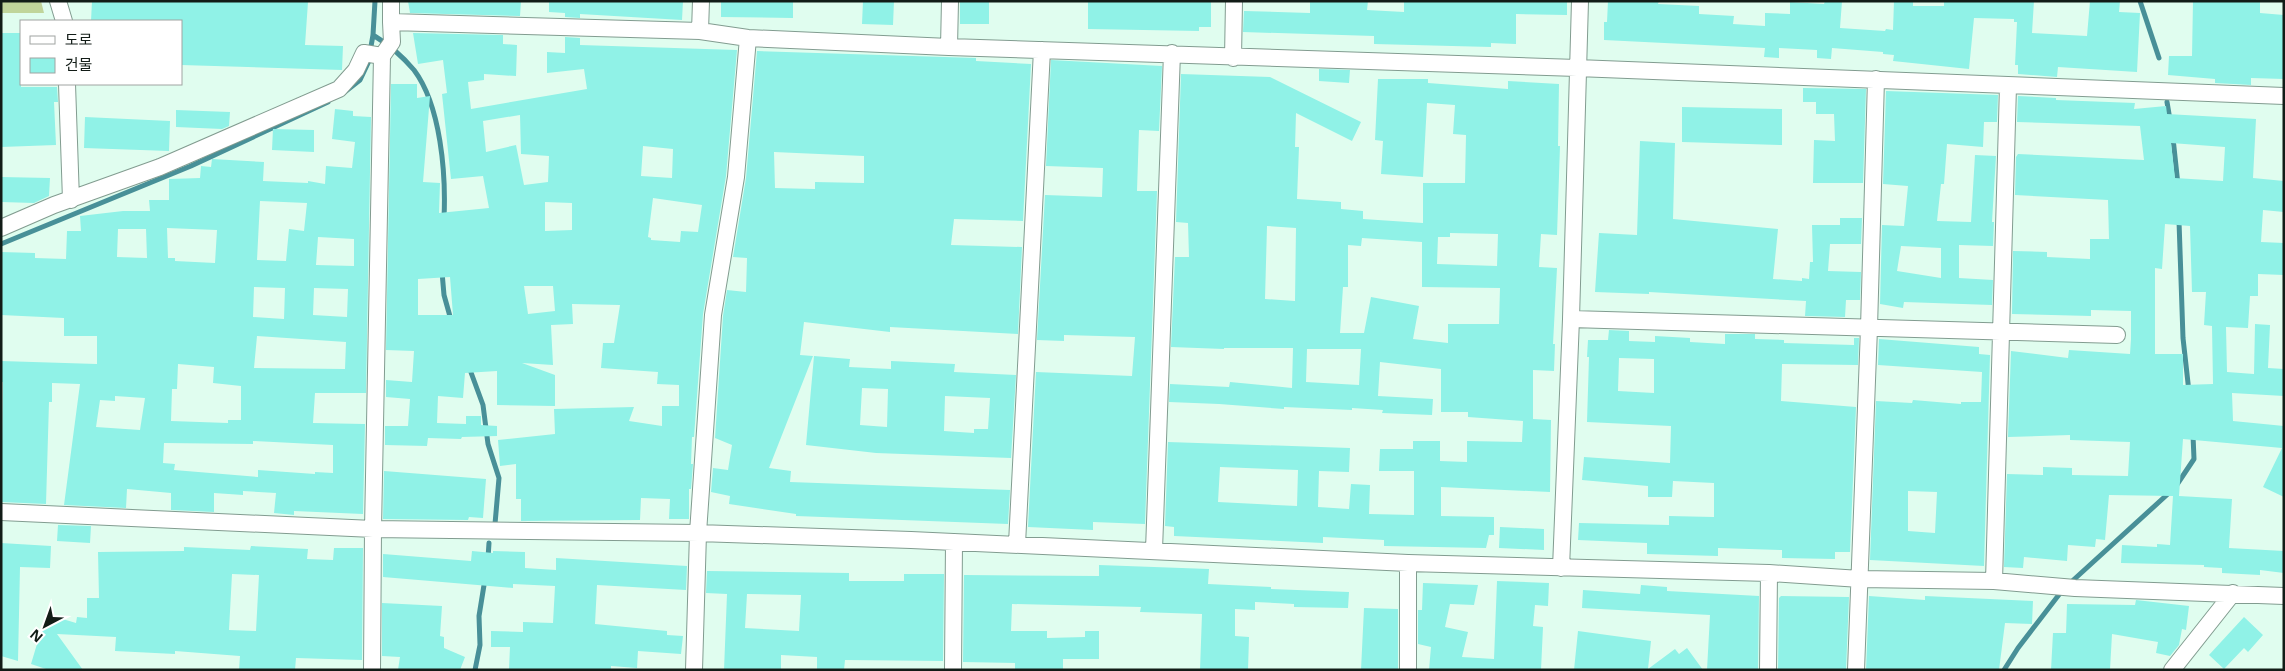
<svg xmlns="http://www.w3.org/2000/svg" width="2285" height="671" font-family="'Noto Sans','Noto Sans KR',sans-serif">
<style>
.green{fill:#c0d59b}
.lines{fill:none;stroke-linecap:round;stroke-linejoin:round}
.stream{stroke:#489098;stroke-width:5}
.building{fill:#90f2e7;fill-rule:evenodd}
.street-casing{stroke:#829c90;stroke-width:18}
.street{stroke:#fff;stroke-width:16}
</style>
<rect width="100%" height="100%" fill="#e0fdef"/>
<path class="green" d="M1 1H41L44 13H1Z"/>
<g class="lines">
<path class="stream" d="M2140 1 2159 58
M373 35C388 44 403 57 414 70 441 106 446 174 444 218
M370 52 373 35 375 1
M346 91 360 80 369 61
M2167 102 2170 120
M2173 138 2178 185
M2179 221 2183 338 2189 392
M1 244 191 166 328 102
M442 272 444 295 451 320
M469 367 483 405 488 444 499 478 495 524
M2176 486 2194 459 2193 435
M488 558 489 543
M2069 584 2170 492
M475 670 480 645 479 616 485 579
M2004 670 2018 648 2061 592"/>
</g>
<path class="building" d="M92 1 308 2 305 45 343 46 342 70 181 65V21H91Z
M408 1H521L520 16 410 13Z
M549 1H683L682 20 580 14V18L565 17V13L549 12Z
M721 1H793V18L721 17Z
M863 1H894L893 25 862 24Z
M960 1H989V24H960Z
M1088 1H1211V27H1199V31L1088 29Z
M1310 1H1368L1367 10 1404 12V1H1567V15L1516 14V44L1491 43V47L1374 44V36L1243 32 1244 11 1310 13Z
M1608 1H1659L1658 4 1699 6V14L1734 16 1733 24 1765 26V13L1790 14V2L1824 4 1825 1H1842L1840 28 1885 31 1886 29 1893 30 1894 1H1913V6H1944V1H2034L2032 33 2087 36 2090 1H2120L2119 12 2140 13 2137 72 2058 67 2057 77 2018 74V65H2015L2017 22H2014V19L1974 18 1969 69 1893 61 1894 55 1883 54V52L1832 48 1831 59 1817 58V50L1779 48V58L1764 57 1765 48 1604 40V22H1607Z
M2193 1H2260V13L2284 15V79L2251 78V85L2215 83V79L2168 75 2169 56H2192Z
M1 33H21V87H57L58 102H54L56 145 1 147Z
M413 33 503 35V44L517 45 516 76 484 74V80L468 82 471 109 587 89 584 69 547 73V52L565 53V37L580 38V45L737 50 726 176 703 314 694 437H692L691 464H693L691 489H689V519H669L670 499 641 498 640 520 521 521V499H516V464L500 466 498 440 555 434 554 409 634 407 629 421 662 426V406H679V385L657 384 658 372 601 368 603 343H614L620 305 572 304 573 324 551 325 553 365 522 363 555 375V406L497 405V371L465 373 463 398 438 396 437 423 466 424V416H481V425L497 426V436L462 437 461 439 428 438 427 446 385 445V426H408L410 399 386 397V380L412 382 414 351 386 350 391 84H417V98L430 96 423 182 440 183 439 213 489 208 483 176 451 179 442 94 447 93 443 60 418 64ZM520 115 521 154 549 156 548 182 524 185 516 145 486 152 483 121ZM643 146 673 149 672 178 641 176ZM653 198 702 205 698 232 681 231 680 242 651 240V238L648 237ZM545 202 572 203V230L545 231ZM450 277 453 315H418V279ZM524 286H553L555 311 528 314Z
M757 51 976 58V61L1031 64 1023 221 954 219 951 245 1022 247 1018 334 890 327V332L804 322 800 355 813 356 769 468 791 471 790 482 1010 490 1008 524 796 516V514L729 504 730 496 711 492 713 468 728 470 732 445 715 438 723 316 727 290 746 292 747 258 733 257 746 178ZM774 152 864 156V183L815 182V189L775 188Z
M1051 60 1162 66 1159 131 1139 130 1137 191H1157L1145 524 1093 522V530L1028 527 1036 372 1132 376 1135 337 1064 335V341L1037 340 1045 195 1102 197 1103 168 1046 166Z
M1319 69 1350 70 1349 83 1319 81Z
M1181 74 1270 77 1361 122 1352 141 1296 113 1295 147H1299L1297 199 1341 202V209L1363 211V219L1423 223V183H1465L1466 135 1453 134 1455 105 1427 103 1423 177 1381 174 1383 141 1375 140 1378 79H1428V83L1508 89V81L1559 84 1558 146H1560L1557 235 1541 234 1539 267 1557 268 1553 344H1555L1554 371 1533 370V419L1551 420 1550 492 1441 487V516L1494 517V535H1489L1486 548 1384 546V540L1323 537V543L1174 536V527L1165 526 1168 442 1350 448 1349 472 1319 471 1318 507 1349 509 1351 484 1370 485 1369 514 1414 515V471H1379L1380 449H1413V441H1440V461L1467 462V441L1522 442 1523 421 1468 417V412H1441V369L1380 362 1378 396 1433 399 1432 415 1382 413 1383 410 1352 408V410L1284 407V409L1219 404 1169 402 1170 384 1229 387 1230 382 1292 388 1293 348H1224V349L1171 347 1175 257H1189L1188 223 1176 222ZM1267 226 1296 228 1295 301 1265 299ZM1450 233 1498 234 1497 266 1437 264 1438 237H1450ZM1362 238 1422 242V287L1500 288 1499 324H1448V343L1413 339 1419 306 1371 297 1364 333H1340L1343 287H1348V245L1361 246ZM1307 349H1361L1359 385 1306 382ZM1220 467 1298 470 1297 506 1218 502Z
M1803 88 1866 89 1863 183H1813L1814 140 1835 141 1834 114H1816V102H1803Z
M1886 91 1998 95 1997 122H1984L1983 147 1947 144 1944 184H1941L1937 221 1971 222 1975 155 1996 156 1992 222H1994L1993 246 1959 245V278L1993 280 1992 305 1904 302 1903 308 1880 304 1882 225 1904 226 1908 186 1883 184ZM1901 246 1941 248V278L1897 271Z
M2018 96 2056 98V100L2135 103 2134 109 2166 106 2167 114 2256 119 2253 178 2284 181V212L2263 210 2261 242 2284 243V275L2258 274V296H2250L2248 328 2226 327 2227 372 2254 374 2255 324 2270 325 2268 368 2284 369V396L2232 393 2233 421 2284 426V497L2263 487 2282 448 2183 439 2179 496 2232 499 2229 548 2284 551V573L2260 570V575L2222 573V568L2204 567V565L2121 563 2122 545 2157 547V544L2170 545 2173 496 2109 495 2105 540 2096 539 2095 547 2068 545 2067 561 2024 557 2023 568 2004 567 2007 474 2043 475V467L2072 468V475L2128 476 2130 442 2070 440V435L2008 437 2011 351 2068 358 2069 350 2130 354 2131 339V311L2091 310V316L2012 314 2013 251 2047 252V257L2090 259V239H2109L2108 200 2015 195 2016 157 2018 154 2144 160 2140 126 2017 122ZM2171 143 2225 147 2223 181 2175 178ZM2165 224 2190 226 2192 292H2206L2204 325 2212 326 2213 384 2183 385V354H2155V268L2162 269Z
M1682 107 1782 109V145L1682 142Z
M335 109 353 111V116L371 117 366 393H315L313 423 365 424 363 514 294 511V515L274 513 276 493 243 491V495L214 493V512L171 510V493L127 489 126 508 64 505 80 384 52 383V402H49L46 504 1 502 3 382H1V361L97 364V336H64V318L1 315V252L35 253V258L66 259 67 231H81L80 216 123 211H150L149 200H169V179L200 178 201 166 211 167 212 159 264 162 263 181 308 183V181L325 184 326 166 352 168 355 142 332 139ZM260 201 307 203 304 231 289 229 286 261 257 260ZM167 228 217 230 215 263 175 261V258H168ZM118 229H146L147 258 117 257ZM318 237 354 239V266L316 265ZM254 287 285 288 284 319 253 317ZM314 288 348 289 347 317 313 315ZM257 336 346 342 345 369 254 368ZM178 364 214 367 213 383 241 386V420H228V423L171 421 172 389H177ZM115 396 145 398 140 430 96 427 100 400 115 401ZM253 441 333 445V473L315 472V474L258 470V477L174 470 175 464 163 463 164 443 253 444Z
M176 110 230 112 229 126 222 129 176 127Z
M85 117 170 121 169 151 84 148Z
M273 129 314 130V152L272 150Z
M1640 141 1675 143 1673 219 1778 229 1773 279 1802 281V278L1809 279 1810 262H1813L1812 225H1840V218H1862L1861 244H1830L1828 271 1861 272 1860 300H1846L1845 317 1805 316 1806 301 1649 292V294L1595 292 1599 233 1637 235Z
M1 177 50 178 49 196 34 203 1 202Z
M1609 330 1629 331V341L1655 342V336L1690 338V342L1725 344V334H1755V339L1784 340V343L1854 345V338H1859L1858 365 1782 364 1781 401 1856 407 1850 552H1835V559L1782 558V550L1718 548V556L1647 554V543L1578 540 1579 523 1669 525V516L1714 517V483L1673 481 1672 497H1648V486L1582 480 1584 457 1670 463 1671 426 1587 422 1589 357H1587L1588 340H1608ZM1619 358 1654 359V393L1618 391Z
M1879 339 1979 347V354L1990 355 1984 566 1870 560 1876 401 1912 403 1913 400 1961 404V402H1981L1982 372 1878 365ZM1908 491 1937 492 1935 533 1908 531Z
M814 356 850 359 849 367 891 369V361L955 364 954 372 1016 375 1011 458 876 453 806 445ZM862 388 888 389 887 427 860 425ZM945 396 990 398 988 429H974V433L944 431Z
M384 471 486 479 483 518 469 517 468 520 383 519Z
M58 525 91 526 90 543 57 541Z
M1500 527 1544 529V550L1499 548Z
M1 543 51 546 50 568 20 567 18 661 1 656Z
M251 546 308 549 307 559 333 560 334 548H363L362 660 296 658 295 670H239L240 656 175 651V654L115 651 116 637 57 634 83 670H49L31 664 46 614 76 623 77 617 87 618V598H99L98 552 184 551V547L250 550ZM232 574 259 575 256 631 229 630Z
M472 551 493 553V551L525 552V568L556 570V558L687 566 686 590 597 585 595 624 667 631V635L683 636 681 654 638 651 637 668 611 666V670L509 669 510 647H491V631L523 632V622L553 623 555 586 513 584V588L383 577V554L471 561Z
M1099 565 1209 569 1208 584 1271 587V589L1349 592 1348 608 1294 607V604L1255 602V610L1235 609V636L1249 637 1248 670H1200L1202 614 1140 612 1141 607 1012 604 1011 631H1047V638L1085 637V631H1099V659H1063V670H1015V663L963 662 964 575 1099 576Z
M707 571 849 573V581H904V574H944L943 661 845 660 844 670H817V657L781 655V670H724L727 594 706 593ZM747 594 801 595 799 631 745 628Z
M1497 581 1549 583 1548 606 1535 605 1533 626 1543 627 1541 670H1429L1431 647 1418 644V610H1422L1423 583 1478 585 1474 605 1450 604 1445 627 1468 632 1462 657 1494 659Z
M1641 585 1667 587V591L1759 596 1758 670H1707L1710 615 1582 608 1583 590 1640 594Z
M1781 596 1849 597 1846 670H1778L1779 598Z
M1869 596 1925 600V596L2033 601 2032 624 2005 623 1999 670H1866Z
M2136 600 2189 606 2186 630 2182 629 2179 645 2170 656 2156 653 2158 642 2112 634 2110 670H2051L2053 633H2066L2067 604 2135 605Z
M382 603 442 606 440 636 444 637V648L465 657 460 670H398L400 657 382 656Z
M1364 608 1398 609V670H1361Z
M2244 617 2263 635 2248 652 2244 648 2224 669 2209 655Z
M1578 631 1651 641 1648 669 1675 649 1679 654 1687 648 1703 670H1574Z"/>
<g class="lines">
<g class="street-casing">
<path id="street" d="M58 1 64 21
M391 22V1
M700 31 701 1
M949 47 950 1
M1233 58 1234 1
M67 84 71 200
M1 228 54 205 160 167 339 89 356 70 364 53 382 56 392 42 391 22 700 31 748 38 949 47 1577 68 2284 96
M1571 319 2117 335
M1 512 373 529 698 533 911 540 1408 563 1769 573 1860 579 1994 581 2075 588 2284 596
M1017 544 1042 50
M1154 550 1172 53
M1408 563V670
M1561 568 1571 319 1580 1
M1994 581 2008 86
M372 670 373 529 382 56
M694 670 698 533 713 315 736 177 748 38
M953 670 954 542
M1768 670 1769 573
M1856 670 1869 328 1876 79
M2172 670 2233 593"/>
</g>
<use href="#street" class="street"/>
</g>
<rect width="2285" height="671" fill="none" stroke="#121c17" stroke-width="5"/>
<rect x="20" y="20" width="162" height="65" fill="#ffffff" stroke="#a0a4a2"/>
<rect x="30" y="36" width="25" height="8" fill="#ffffff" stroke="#a0a4a2"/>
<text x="65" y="45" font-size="15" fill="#121c17">도로</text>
<rect x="30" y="58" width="25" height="15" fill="#90f2e7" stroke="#a0a4a2"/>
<text x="65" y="70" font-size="15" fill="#121c17">건물</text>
<g transform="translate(45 626) rotate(221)" stroke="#ffffff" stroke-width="4" paint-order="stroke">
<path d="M0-4L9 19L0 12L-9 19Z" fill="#121c17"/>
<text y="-8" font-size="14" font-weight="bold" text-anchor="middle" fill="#121c17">N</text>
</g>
</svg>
